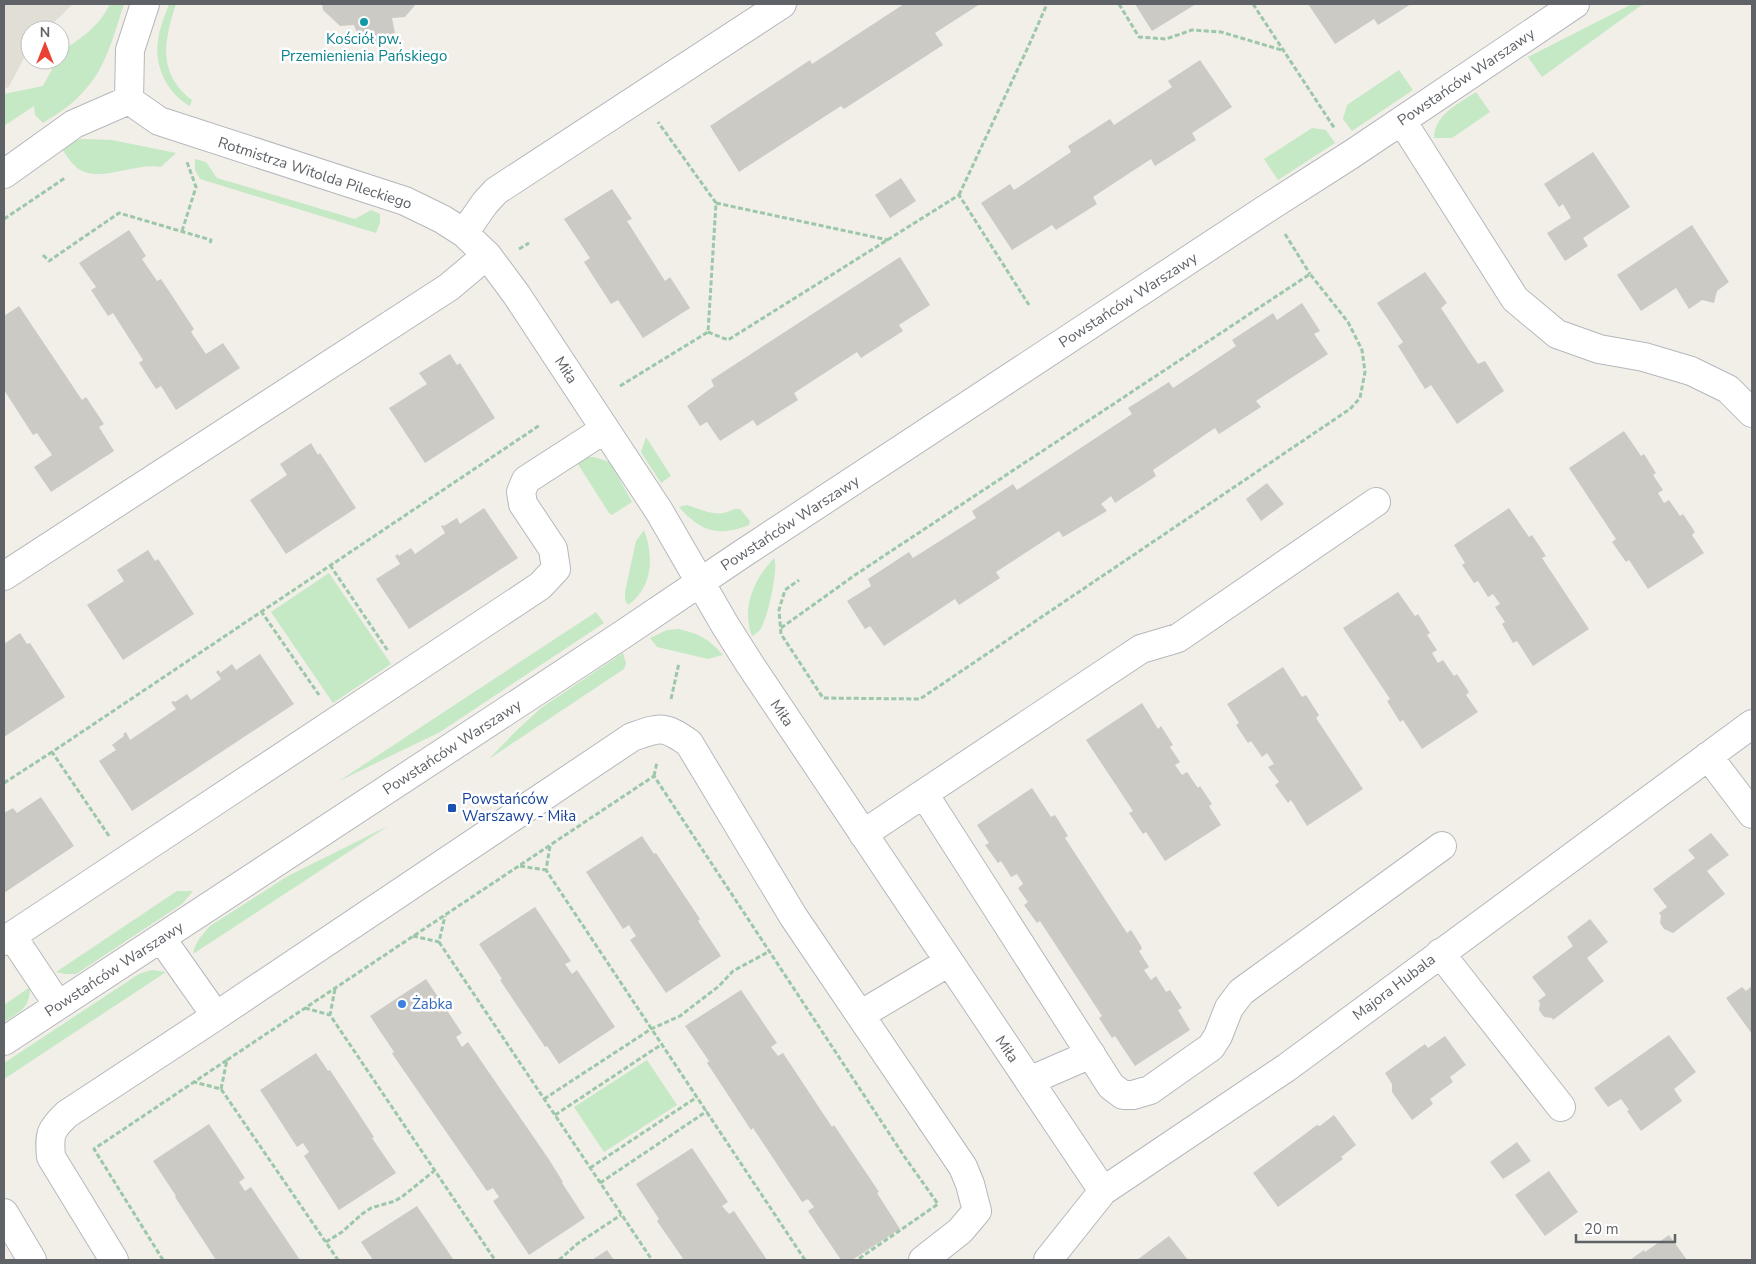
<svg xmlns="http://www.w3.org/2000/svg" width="1756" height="1264" font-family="'Nunito Sans',sans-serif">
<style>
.education{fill:#e1ded6}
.green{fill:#c5e8c5}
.building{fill:#cccac5}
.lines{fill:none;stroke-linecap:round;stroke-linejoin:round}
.minor-casing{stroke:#b5b8bc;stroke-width:30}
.path{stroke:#9cc7a9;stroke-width:3;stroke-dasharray:5 2.5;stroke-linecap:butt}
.minor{stroke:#fff;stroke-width:28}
.culture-dot{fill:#0f9aa8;stroke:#fff;stroke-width:2}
.transit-dot{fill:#1a4fb4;stroke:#fff;stroke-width:2}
.shop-dot{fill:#3f7fe0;stroke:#fff;stroke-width:2}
.labels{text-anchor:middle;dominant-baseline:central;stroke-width:5;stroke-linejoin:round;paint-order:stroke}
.culture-label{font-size:15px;fill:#0d838f;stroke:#fff}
.street-label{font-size:15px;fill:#5f6368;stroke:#fff}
.transit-label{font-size:15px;fill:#164399;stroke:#fff;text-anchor:start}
.shop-label{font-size:15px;fill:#366cbe;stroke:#fff;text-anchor:start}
</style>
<rect width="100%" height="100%" fill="#f1efe8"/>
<path class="education" d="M4 4H73L46 30H30V47L8 88 4 87Z"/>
<path class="green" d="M110 4H124C114 34 106 69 83 92 72 105 57 114 43 123L35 115 34 106 4 126V94L43 86 57 60H60V55C69 45 79 40 88 32 97 25 105 14 110 4Z
M169 4H176C164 41 157 73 192 100L190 106C168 94 154 67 158 41 159 29 165 16 169 4Z
M1632 4H1643L1542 77 1528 57Z
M1399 70 1413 90 1352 131 1343 119 1347 105Z
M1476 92 1490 112 1452 138H1434C1435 114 1458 104 1476 92Z
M1312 128 1326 130 1335 143 1278 180 1264 159Z
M81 139 112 140 176 153 161 167C137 162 102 182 80 170 72 165 67 156 62 149L74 141Z
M195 159 206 162 217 178 355 219 371 210 380 214V223L376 233 200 179 195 170Z
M646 437 671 476 661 483 641 452Z
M583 457H594L610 462 632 502 612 515 609 513 576 461Z
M687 505C699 509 712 515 724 513 731 511 734 508 740 509L750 521 749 525C718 537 701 532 679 507Z
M644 530C654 557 653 587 628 605L625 600V592L636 541Z
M774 558C779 567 768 614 763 624 761 630 757 633 752 636 741 607 754 580 774 558Z
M329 573 391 664 333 703 271 612Z
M596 612 604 623 440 732 339 781Z
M679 629C700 634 709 639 723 655L708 659 657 647 650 638 667 630Z
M623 653 626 663 624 669 489 759 516 731 541 708Z
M388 826 193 954C195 942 202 935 210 926L288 876Z
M177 891H193L182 904 76 974H65L56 972Z
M152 970 166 972 4 1079V1063L139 974Z
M30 987C30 1009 20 1011 4 1022V1005Z
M647 1060 677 1105 604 1152 574 1107Z"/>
<path class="building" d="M322 4H416L405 17 392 18 395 33 379 45 360 41 354 25 340 26 323 10Z
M904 4H980L935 33 943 45 844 109 841 106 739 172 710 126 810 60 812 64Z
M1135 4H1196L1152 31Z
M1308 4H1411L1378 25 1374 19 1335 44Z
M1200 60 1232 107 1192 133 1196 140 1155 166 1151 159 1093 197 1097 204 1056 230 1052 225 1012 250 981 203 1010 184 1014 190 1071 152 1068 146 1110 119 1114 125 1172 87 1168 81Z
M1593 152 1630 207 1583 238 1588 246 1565 261 1547 233 1571 218 1563 204 1559 207 1544 184Z
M901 178 916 201 890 218 875 195Z
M612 189 632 219 627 221 665 281 670 277 690 308 643 338 618 300 611 304 584 262 590 258 564 219Z
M1692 225 1729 282 1717 291 1714 303 1702 300 1689 309 1676 288 1641 311 1617 275Z
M129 230 146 256 142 259 157 281 161 279 194 329 191 332 206 354 223 343 240 368 176 410 161 386 156 389 139 363 143 360 113 313 108 316 91 290 96 287 79 263Z
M900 257 930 305 899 325 903 331 861 358 857 352 794 393 798 400 757 426 753 420 720 441 707 422 700 426 687 406 714 386 711 380Z
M1425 272 1447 303 1441 308 1478 364 1485 361 1504 391 1457 424 1431 385 1425 389 1398 346 1403 342 1377 303Z
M1302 303 1320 331 1314 334 1328 354 1256 401 1261 407 1219 434 1215 428 1153 470 1156 476 1115 503 1111 496 1101 504 1107 511 1063 537 1059 531 996 572 1000 578 959 605 955 599 884 646 870 626 865 629 847 601 871 586 868 579 909 552 913 558 976 518 972 511 1013 484 1017 490 1132 414 1128 408 1169 382 1173 388 1236 346 1232 340 1273 313 1277 320Z
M19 306 82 400 86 397 104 424 99 427 114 451 51 492 34 467 52 455 37 433 33 435 4 390V316Z
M450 354 457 365 460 363 495 418 425 463 389 408 427 384 419 373Z
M1624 431 1641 456 1644 454 1656 473 1653 475 1663 490 1658 493 1664 503 1669 500 1680 516 1683 514 1695 532 1692 535 1704 553 1648 589 1629 560 1626 562 1612 542 1616 539 1569 468Z
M311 443 318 455 320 453 356 508 286 554 250 500 287 475 280 464Z
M1267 483 1284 504 1261 521 1246 499Z
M484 508 518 558 409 629 376 579 400 564 395 556 398 554 399 556 411 548 415 554 445 533 441 526 443 525 444 526 457 518 460 524Z
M1509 508 1529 537 1532 535 1546 556 1542 558 1589 629 1533 666 1517 641 1513 643 1502 624 1505 622 1495 607 1500 604 1493 594 1488 597 1478 581 1474 583 1462 565 1465 563 1454 545Z
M148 550 155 561 158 559 194 614 123 660 87 605 124 581 117 570Z
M1398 592 1415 616 1418 614 1430 633 1427 635 1437 650 1432 653 1438 663 1443 660 1454 676 1457 674 1469 692 1466 695 1478 712 1422 749 1403 720 1400 722 1387 701 1390 699 1343 628Z
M20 633 27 644 30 643 65 697 4 737V644Z
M260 654 294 704 132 811 99 761 116 750 112 745 124 736 123 734 126 732 130 740 176 709 171 702 174 701 175 702 187 694 191 700 221 679 216 672 219 670 220 673 232 664 236 670Z
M1283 667 1302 697 1306 695 1319 715 1316 718 1363 789 1307 826 1291 800 1288 803 1275 785 1279 782 1268 767 1274 764 1267 753 1262 757 1251 741 1248 743 1236 725 1239 723 1227 704Z
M1142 703 1158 729 1161 726 1173 745 1170 747 1180 762 1175 765 1182 775 1187 772 1198 788 1200 786 1212 804 1209 806 1221 825 1165 861 1146 832 1143 834 1129 813 1133 811 1086 740Z
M1032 788 1051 817 1055 815 1068 836 1065 838 1127 933 1131 930 1141 946 1142 949 1139 951 1149 967 1144 970 1151 980 1156 976 1166 992 1170 990 1182 1008 1178 1010 1190 1030 1135 1066 1115 1036 1112 1038 1099 1018 1102 1016 1040 921 1037 923 1024 905 1028 902 1018 888 1023 884 1017 874 1011 877 1001 861 998 863 985 845 989 843 977 825Z
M41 797 74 846 4 893V813L13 808 17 813Z
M1711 833 1729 855 1707 871 1725 894 1673 933 1664 929 1660 923 1661 916 1659 913 1667 907 1653 889 1695 858 1688 850Z
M642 836 654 854 656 853 700 919 698 921 721 956 666 993 630 940 636 936 629 925 623 929 586 872Z
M535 907 571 961 565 964 572 974 577 970 615 1027 559 1064 547 1046 545 1047 504 986 500 980 502 979 479 944Z
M1590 919 1608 942 1587 958 1604 981 1553 1020 1552 1018 1544 1017 1539 1010 1540 1003 1538 1001 1546 995 1532 977 1573 946 1567 937Z
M426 979 462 1033 456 1037 462 1047 468 1042 548 1158 563 1182 562 1183 585 1218 529 1255 493 1201 499 1197 493 1188 487 1191 393 1055 392 1053 394 1052 370 1016Z
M1752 986V1034L1726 998 1742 987 1746 991Z
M741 990 777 1043 771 1047 778 1056 783 1053 832 1127 834 1125 879 1192 877 1193 900 1229 852 1260H841L808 1211 814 1207 808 1199 802 1202 753 1128 751 1130 707 1063 709 1061 685 1026Z
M1669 1035 1696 1072 1674 1089 1682 1101 1641 1131 1627 1111 1629 1110 1621 1099 1608 1107 1594 1088Z
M1445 1036 1466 1065 1450 1077 1453 1082 1430 1099 1433 1104 1412 1120 1392 1092V1084L1385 1073 1425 1044 1428 1048Z
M316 1053 328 1071 330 1070 374 1137 372 1138 396 1173 339 1210 304 1156 309 1152 303 1143 297 1147 260 1090Z
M1334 1115 1356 1145 1341 1157 1343 1159 1278 1207 1253 1173 1317 1125 1320 1126Z
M209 1124 245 1178 239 1182 245 1191 251 1187 300 1260H216L175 1197 176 1196 153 1161Z
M1517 1142 1531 1161 1503 1179 1490 1162Z
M692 1148 728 1202 722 1206 729 1214 734 1211 767 1260H684L657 1221 659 1219 636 1184Z
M1549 1171 1578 1212 1545 1236 1515 1195Z
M417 1206 453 1259 373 1260 361 1242Z
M1669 1235 1687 1260H1630L1644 1250 1645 1252Z
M1169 1236 1188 1260H1137Z
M607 1250 614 1260H592Z"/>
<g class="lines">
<g class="minor-casing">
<path id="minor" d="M129 100 159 121 405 201 442 219 464 233 487 255 516 294 659 511 725 625 749 663 1103 1191
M129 100 130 50 145 4
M1402 121 1515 299 1557 334 1599 349 1644 357 1691 371 1728 389 1752 413
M4 174 74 124 129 100
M464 233 485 203 496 191 782 4
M4 576 449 287 487 255
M1708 756 1752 814
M924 794 1111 1086 1123 1095H1133L1150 1090 1211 1047 1218 1036 1229 1008 1241 992 1442 846
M863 834 1141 649 1178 638 1376 502
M12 936 58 1005
M161 938 216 1016
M4 941 540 586 556 569 553 549 523 504 521 492 526 480 605 429
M1440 953 1561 1107
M860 1015 949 962
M4 1041 622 635 742 554 1269 207 1352 154 1575 4
M1029 1081 1091 1054
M4 1213 32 1260
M114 1260 51 1157C49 1134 50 1130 67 1114L216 1016 632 737C661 727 663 725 689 743L793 916 963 1167 970 1184 977 1211 960 1231 923 1260
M1048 1260 1103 1191 1286 1068 1752 724"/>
</g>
<path class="path" d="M1119 4 1139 37 1166 39 1192 30 1221 32 1285 51
M1253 4 1335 129
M959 195 1029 45 1047 4
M716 203 888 240
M4 219 65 178
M182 231 196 187 187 162
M1285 234 1310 274
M519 249 529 243
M43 255 49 261 119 213 211 240 210 243
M708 332 728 340 959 195 1029 305
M620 386 708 332 716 203 658 122
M330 565 388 651
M261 611 319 695
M781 628 855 575 1310 274 1348 322 1362 350 1365 372 1360 398 1350 409 920 699 823 698 781 634 779 610 785 590 799 580
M671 699 679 663
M654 776 657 762
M4 783 52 752
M109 836 52 752 540 425
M550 846 546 870 805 1260
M520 866 546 870
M413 936 439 942 445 916
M439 942 652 1260
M335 989 330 1015 495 1260
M305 1008 330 1015
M227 1060 654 776 904 1156 938 1204 857 1260
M221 1089 227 1060 194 1082 221 1089 338 1260
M544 1099 651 1029 680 1016 719 986 733 971 770 951
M555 1115 662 1044
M590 1168 697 1097
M600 1183 707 1111
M326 1242 342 1232 362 1214 371 1208 395 1201 403 1196 434 1171
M163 1260 94 1149 194 1082
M559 1260 577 1244 621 1215"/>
<use href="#minor" class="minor"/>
</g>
<circle class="culture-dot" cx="364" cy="22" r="5"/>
<rect class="transit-dot" x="447" y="803" width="10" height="10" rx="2.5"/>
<circle class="shop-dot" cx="402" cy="1004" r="5"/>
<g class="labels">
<g class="culture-label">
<text x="364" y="39">Kościół pw.<tspan x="364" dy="17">Przemienienia Pańskiego</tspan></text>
</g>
<g class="street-label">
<text transform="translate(1466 77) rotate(-34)">Powstańców Warszawy</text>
<text transform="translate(315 173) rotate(18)">Rotmistrza Witolda Pileckiego</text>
<text transform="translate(1128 300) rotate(-33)">Powstańców Warszawy</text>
<text transform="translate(566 370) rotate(57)">Miła</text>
<text transform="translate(790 523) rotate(-33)">Powstańców Warszawy</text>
<text transform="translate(782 713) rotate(56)">Miła</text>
<text transform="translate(452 747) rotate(-33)">Powstańców Warszawy</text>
<text transform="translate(114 969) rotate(-33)">Powstańców Warszawy</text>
<text transform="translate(1394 987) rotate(-37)">Majora Hubala</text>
<text transform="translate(1007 1049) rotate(56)">Miła</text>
</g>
<g class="transit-label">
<text x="462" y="799">Powstańców<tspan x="462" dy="17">Warszawy - Miła</tspan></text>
</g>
<g class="shop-label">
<text x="412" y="1004">Żabka</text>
</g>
</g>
<rect width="1756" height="1264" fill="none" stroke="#5f6368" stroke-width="10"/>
<g transform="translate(45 45)"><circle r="24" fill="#ffffff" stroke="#bfc1c3"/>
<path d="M0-4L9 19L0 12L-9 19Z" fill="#ea4335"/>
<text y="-8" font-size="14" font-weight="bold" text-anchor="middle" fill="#5f6368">N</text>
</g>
<path d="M1576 1234v8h99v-8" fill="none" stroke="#5f6368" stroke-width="2.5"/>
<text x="1584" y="1234" font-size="15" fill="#5f6368" stroke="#ffffff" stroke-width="4" paint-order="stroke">20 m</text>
</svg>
